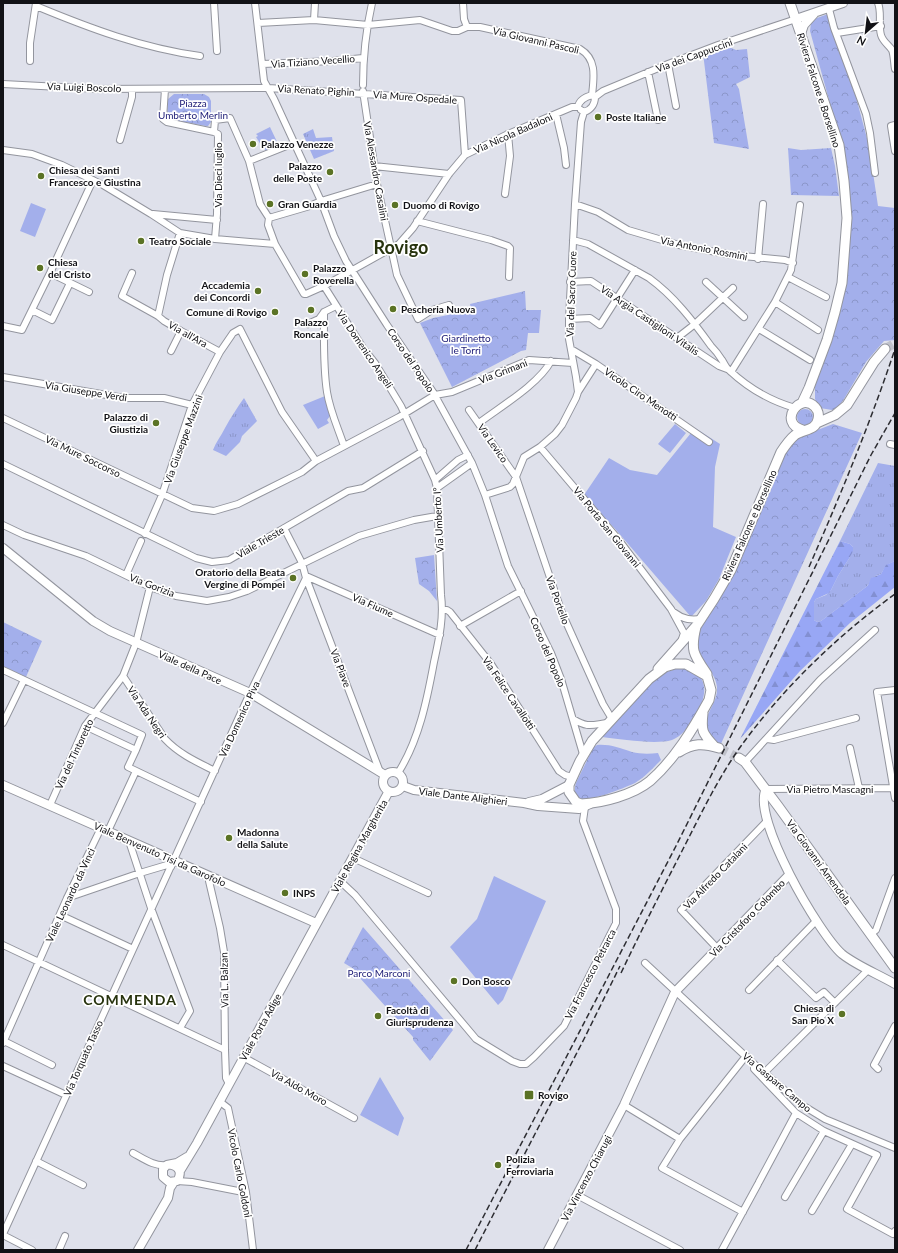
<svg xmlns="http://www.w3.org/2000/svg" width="898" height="1253" font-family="Lato,sans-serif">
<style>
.grass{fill:url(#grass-tufts)}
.forest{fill:url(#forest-firs)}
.park{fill:url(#park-crowns)}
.garden{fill:#a3afeb}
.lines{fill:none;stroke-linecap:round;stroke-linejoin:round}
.secondary-tunnel{stroke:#c0c2cb;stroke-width:9;stroke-dasharray:9 4.5;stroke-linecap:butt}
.minor-casing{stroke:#93959e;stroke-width:8}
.tertiary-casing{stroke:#93959e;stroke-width:10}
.secondary-casing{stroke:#93959e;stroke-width:11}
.minor{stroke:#fff;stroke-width:6}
.tertiary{stroke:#fff;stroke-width:8}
.secondary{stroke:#fff;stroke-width:9}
.rail{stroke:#2d2d32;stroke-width:1.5;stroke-dasharray:6 3;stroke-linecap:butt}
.poi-dot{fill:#5b7325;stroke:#fff;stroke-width:1.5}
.labels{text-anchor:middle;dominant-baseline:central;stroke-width:3.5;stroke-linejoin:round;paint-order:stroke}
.street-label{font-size:10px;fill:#121216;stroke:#fff}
.park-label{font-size:10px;fill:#222179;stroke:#fff}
.poi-label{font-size:10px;font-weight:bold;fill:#121216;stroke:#fff;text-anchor:start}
.district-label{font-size:14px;font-weight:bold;letter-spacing:1px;fill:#27330e;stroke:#fff}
.town-label{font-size:18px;font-weight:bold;fill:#27330e;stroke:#fff}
</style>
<defs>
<pattern id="grass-tufts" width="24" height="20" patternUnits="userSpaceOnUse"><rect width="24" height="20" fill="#a3afeb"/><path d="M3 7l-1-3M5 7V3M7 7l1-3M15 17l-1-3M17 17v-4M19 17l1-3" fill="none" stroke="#8b96c9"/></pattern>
<pattern id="forest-firs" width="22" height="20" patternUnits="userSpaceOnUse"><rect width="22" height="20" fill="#98a7f5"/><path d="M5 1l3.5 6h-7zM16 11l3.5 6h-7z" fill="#828fd1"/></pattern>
<pattern id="park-crowns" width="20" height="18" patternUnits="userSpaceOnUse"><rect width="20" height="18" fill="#a3afeb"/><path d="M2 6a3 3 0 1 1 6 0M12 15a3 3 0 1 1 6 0" fill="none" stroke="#8b96c9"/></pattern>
</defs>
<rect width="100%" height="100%" fill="#dfe1eb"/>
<path class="grass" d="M313 129 316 138 332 137 334 151 314 159 303 134Z
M244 398 257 421 242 436 240 442 226 456 213 450C216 442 221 436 225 428 231 417 237 408 244 398Z
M797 417a8 8 0 1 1 16 0a8 8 0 1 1-16 0Z
M878 463 895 466V561C886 565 886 566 881 574 868 578 873 580 866 587L821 621 817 622 814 620V602L816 599 826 595 831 590 838 576 850 557 853 547 850 544 840 541Z"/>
<path class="forest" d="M840 541 850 544 853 547V551L850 557 838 576 831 590 829 593 816 599 814 602V620L817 622 821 621 866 587 868 585 871 578 881 574 886 565 895 561V587L850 623 800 671 740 739Z"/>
<path class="park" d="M828 14 856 97 869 146 878 206 895 208V340L884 341 866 362 844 399 838 407 832 410 820 408 815 399V385L832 337 846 280 842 147 810 31 811 23 817 18Z
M729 47 736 50 747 49 750 77 736 84 739 89 749 149 714 143 703 53Z
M174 94H204L209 97 211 101V122L208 126H206L168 119 167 117 168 99Z
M788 148 801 150 831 148 835 166 839 196 791 195Z
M525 291 526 310H541L539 333H528L526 350 521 351 452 387 420 323 433 318 458 313V311L471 308 470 304Z
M833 424 862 433 720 746 708 737C707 732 705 726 706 722 708 709 718 701 717 687 715 669 697 663 698 640 698 624 711 614 719 600 745 552 765 500 787 450L794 439Z
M434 555 437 601 429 591 419 584 415 558Z
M3 622 42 641 26 677 3 666Z
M678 668C712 671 708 696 694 719 688 727 682 736 672 740 655 745 621 739 602 737L622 714 655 680 664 673Z
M597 745C610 744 619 748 632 752 640 754 649 754 658 753L661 760C653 768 645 777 635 783 627 787 589 802 581 799 574 796 574 789 576 783L593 748Z
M363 927 453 1030 430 1061 413 1040V1037L359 977 354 969 344 963Z"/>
<path class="garden" d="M270 127 279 146 266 152 263 144 261 145 256 137 258 136 256 134Z
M31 203 46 209 35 237 20 231Z
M325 396 330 416 327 420 329 423 318 429 303 405Z
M675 424 686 433 670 453 658 444Z
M695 428 720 444 715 467 713 527 736 537 719 579 706 601 691 617 616 530 584 495 609 458 630 470 657 475Z
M494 876 546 901 503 1000 498 1005 450 947 477 919Z
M380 1077 404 1118 398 1136 360 1115Z"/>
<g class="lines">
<path class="secondary-tunnel" d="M885 349 895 343
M719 748 739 758"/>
<g class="minor-casing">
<path id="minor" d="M214 3 217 51
M255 3 264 81 274 99 321 201 334 236 346 261 387 325 433 392 472 463 485 495 508 566 551 653 561 679 583 754
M463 3 464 19 467 27
M878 3C882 13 878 24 881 35 883 42 888 44 892 50 894 55 894 64 895 69
M36 6C89 28 142 48 200 56
M829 9 834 28 866 114 870 133 875 173
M314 20 315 3
M258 23 314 20 368 25 420 20 452 31H458L467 27H480L580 49C597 59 594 77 592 95
M837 33 881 26
M30 61V43L36 3
M263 64 333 61 363 58
M668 64 676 106
M648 72 658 120
M3 84 98 89 268 88 461 100 465 155
M363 85C363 57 366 30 372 3
M165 89 163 119 167 122 214 132
M363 91 377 184 397 275 418 319 432 310 449 305
M595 97 603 91 668 64 718 45 796 19
M578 107C579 100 585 97 592 95L595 97
M581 110 584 112C591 110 595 104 595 97
M556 114 564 148 566 165
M895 125 891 126 895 151
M214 132 215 120 230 118 249 161 260 204 269 218
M214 132 218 134 217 214 215 239
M120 140 132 97V89
M3 150 32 154 62 165 103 185 151 214 180 233 215 239 275 244
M249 161 294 143
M374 166 449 174
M505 194 510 156 508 134
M575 204 598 212 628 230 679 245 732 255 785 260 793 263
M153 214 217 220
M269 218 268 225 275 244 304 294H306L324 286 399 244 413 228 449 174 465 155 508 134 572 107H578
M269 218 310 206 321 201 377 184
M417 221 491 240 508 246 510 248 509 277
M573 240 588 244 649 278C674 296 693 321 711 346 715 350 719 355 722 360 724 363 726 368 729 370 747 387 771 401 795 408
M758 259 763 204
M50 273 89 292
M132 273 122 296 158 316 164 321 181 331 220 352
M788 277 826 297
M570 282 591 281 719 366 727 369
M706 282 744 317
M324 286 363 348 375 363 401 406 435 480 437 488 441 595C444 618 439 639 434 662 427 700 419 740 398 773
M775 302 818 330
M32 310 52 320 70 283
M324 312C324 338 323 366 327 392 330 411 338 428 344 446
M158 316 167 275 180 233
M569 319 590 318 600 325 635 270
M308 324 319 319 324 312 336 306
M3 326 22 330 50 273 93 180
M759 329 810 360
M677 338 695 324 733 288
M571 349 596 364 709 442
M171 351 181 331
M731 372 775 302 791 270 800 205
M3 377 124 398H164L192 405
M578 392 596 364
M469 410 516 477 562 613 603 704 612 719
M3 418 192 508 214 511 238 504 302 472 316 461 399 417 435 395 452 392 529 360 573 363
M479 423C500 407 539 384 551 361
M890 444 895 445
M540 447 618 539 671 609 684 633 682 639
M3 464 196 558 212 562 229 560 348 491 363 488 423 451
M435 480 458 460 468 455
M437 488 472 463
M485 495 510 487 513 484 524 457 540 447 555 434 562 425 576 398 578 392 576 377 569 339V319L575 204 581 122 584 112
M3 525 24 535 86 556 150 587 176 596 207 601 229 597 247 591 359 536 414 520 437 516
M284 528 302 563 306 578 380 772
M145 534 162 495 192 405 220 352 233 333 240 329 282 412 316 461
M126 575 141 541
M306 576 440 635
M443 610H447L450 612 491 664 559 771 565 775 572 777
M675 613C684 620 691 620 702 619
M460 626 521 591
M3 670 142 735 136 750 85 726
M123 676 165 739C179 754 197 762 215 771
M895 690 877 692 895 798
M573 719C588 728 591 725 607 723
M3 723 24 680
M767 739 774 740 856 718
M850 748 859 788
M136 750 128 767 201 802
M745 762 820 680 875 630
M766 789 895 788
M50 805 85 726 123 676 136 643 150 587
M108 831 136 771
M129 841 151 908 190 1011 180 1028
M353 858 428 893
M211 877 209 881 220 928 224 952 225 1050 226 1078 229 1084
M340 881 355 895 476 1039 512 1061 520 1064H526L534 1057 564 1026 616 923V909L583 821 585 807
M67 898 140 873 167 865 171 867
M60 915 133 949
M871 934 876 930 895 878
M3 945 225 1050
M717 948 681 910 767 821
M777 960 816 998 824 992 835 1003
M645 963 754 1064 802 1105 825 1119 895 1148
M749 990 816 921
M4 1041 52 1065
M3 1043 67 898 101 828
M243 1057 354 1118
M754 1064V1069L796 1113 824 1131 877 1155 847 1209 893 1234 895 1231
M3 1066 66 1095
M878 1069 874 1065 895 1026
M765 1072 868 970
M219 1101 228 1108 246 1192 253 1250
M624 1105 680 1139
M133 1153C144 1159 155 1167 167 1165
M36 1161 83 1185
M177 1181 192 1182 243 1192
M759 1182 796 1113
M577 1195 680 1250
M785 1197 824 1131
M812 1211 852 1144
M743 1212 662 1168 680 1139 746 1056
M3 1234 250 693 306 578
M3 1235 32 1250
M59 1250 65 1236
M722 1250 758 1184"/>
</g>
<g class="tertiary-casing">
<path id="tertiary" d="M796 19 843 3
M801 34 804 25 814 14
M3 548 93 621 110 631 250 693 385 775
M383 782a10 10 0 1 1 20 0a10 10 0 1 1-20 0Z
M3 785 316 923
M403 786 414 790 524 803 538 806 579 809 590 804
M766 789C751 817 819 934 842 954 857 966 878 974 895 984
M529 802 542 799 569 785
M172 1165C180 1167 182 1174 177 1181L169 1182 163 1177V1169L167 1165 177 1163 187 1157
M180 1171 197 1143 389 791
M138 1250 168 1198 170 1188 174 1182
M548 1250 624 1105 675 992 789 875"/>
</g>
<g class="secondary-casing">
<path id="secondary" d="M790 3 839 145 844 181 847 218 842 283 835 312 827 340 809 388 802 403
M817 423 835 415 847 405 874 362 885 349
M696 627C690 651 694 655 707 674
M675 664H686L707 676 711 690 709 700C693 729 675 759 650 781 633 795 602 803 581 804L576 802 569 792V785L580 761 592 741 649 679 665 667Z
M658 669 697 625 714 599 731 570 781 452C785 446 789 440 795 435 803 429 816 431 818 419 819 415 818 410 815 407 800 391 777 423 803 430
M703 713C701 731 702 733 715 747
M679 752C693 743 703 743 719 748
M739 758 745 762 778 806 895 968"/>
</g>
<use href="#minor" class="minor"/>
<use href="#tertiary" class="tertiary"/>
<use href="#secondary" class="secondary"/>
<path class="rail" d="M809 567C840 496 870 424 895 349
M621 973C641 931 662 890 683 849 701 814 718 778 741 746 783 688 837 636 895 594
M466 1250 676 846 871 455 895 413
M475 1250 584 1039 620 966"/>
</g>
<g class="poi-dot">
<circle cx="598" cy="117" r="4"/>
<circle cx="253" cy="144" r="4"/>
<circle cx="330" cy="172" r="4"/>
<circle cx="41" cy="176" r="4"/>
<circle cx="270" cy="204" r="4"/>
<circle cx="395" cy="205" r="4"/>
<circle cx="141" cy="241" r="4"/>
<circle cx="40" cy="268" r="4"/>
<circle cx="305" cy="274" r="4"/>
<circle cx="258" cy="291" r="4"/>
<circle cx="393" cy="309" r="4"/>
<circle cx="311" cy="310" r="4"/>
<circle cx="275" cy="312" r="4"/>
<circle cx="156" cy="423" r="4"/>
<circle cx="293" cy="578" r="4"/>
<circle cx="229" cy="838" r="4"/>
<circle cx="285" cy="893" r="4"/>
<circle cx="454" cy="981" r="4"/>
<circle cx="842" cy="1014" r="4"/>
<circle cx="378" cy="1016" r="4"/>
<rect x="524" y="1090" width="10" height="10" rx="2"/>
<circle cx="498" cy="1165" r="4"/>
</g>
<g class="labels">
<g class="street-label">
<text transform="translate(536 40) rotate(13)">Via Giovanni Pascoli</text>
<text transform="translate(694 55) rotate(-20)">Via dei Cappuccini</text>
<text transform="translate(313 61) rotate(-4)">Via Tiziano Vecellio</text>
<text transform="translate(84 87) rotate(2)">Via Luigi Boscolo</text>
<text transform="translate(316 90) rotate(3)">Via Renato Pighin</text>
<text transform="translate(819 90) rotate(72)">Riviera Falcone e Borsellino</text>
<text transform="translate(415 97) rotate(4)">Via Mure Ospedale</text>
<text transform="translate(513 133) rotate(-24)">Via Nicola Badaloni</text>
<text transform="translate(376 171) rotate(80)">Via Alessandro Casalini</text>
<text transform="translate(218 175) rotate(-90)">Via Dieci luglio</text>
<text transform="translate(704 248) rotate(11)">Via Antonio Rosmini</text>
<text transform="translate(571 294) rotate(-88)">Via del Sacro Cuore</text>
<text transform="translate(650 320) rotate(34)">Via Argia Castiglioni Vitalis</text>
<text transform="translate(188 334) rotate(29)">Via all'Ara</text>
<text transform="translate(365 349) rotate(56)">Via Domenico Angeli</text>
<text transform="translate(411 360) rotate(56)">Corso del Popolo</text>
<text transform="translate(503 371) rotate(-21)">Via Grimani</text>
<text transform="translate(86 391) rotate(9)">Via Giuseppe Verdi</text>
<text transform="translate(641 394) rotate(34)">Vicolo Ciro Menotti</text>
<text transform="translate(183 439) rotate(-70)">Via Giuseppe Mazzini</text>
<text transform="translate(493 443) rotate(55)">Via Levico</text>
<text transform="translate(83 456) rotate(26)">Via Mure Soccorso</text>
<text transform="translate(438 520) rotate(-93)">Via Umberto I°</text>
<text transform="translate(749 525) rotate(-66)">Riviera Falcone e Borsellino</text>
<text transform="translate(607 527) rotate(51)">Via Porta San Giovanni</text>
<text transform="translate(260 542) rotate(-30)">Viale Trieste</text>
<text transform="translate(152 585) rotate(21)">Via Gorizia</text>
<text transform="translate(558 600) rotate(70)">Via Portello</text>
<text transform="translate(373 605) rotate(24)">Via Fiume</text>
<text transform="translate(548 652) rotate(67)">Corso del Popolo</text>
<text transform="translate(190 667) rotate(24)">Viale della Pace</text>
<text transform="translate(341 668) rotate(69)">Via Piave</text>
<text transform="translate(509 693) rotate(56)">Via Felice Cavallotti</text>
<text transform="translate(147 712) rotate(56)">Via Ada Negri</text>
<text transform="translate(239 719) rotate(-65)">Via Domenico Piva</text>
<text transform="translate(74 754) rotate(-65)">Via del Tintoretto</text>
<text x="830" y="789">Via Pietro Mascagni</text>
<text transform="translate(463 796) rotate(7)">Viale Dante Alighieri</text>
<text transform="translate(359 846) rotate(-61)">Viale Regina Margherita</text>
<text transform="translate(160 854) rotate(24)">Viale Benvenuto Tisi da Garofolo</text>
<text transform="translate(819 862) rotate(54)">Via Giovanni Amendola</text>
<text transform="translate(715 876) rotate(-46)">Via Alfredo Catalani</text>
<text transform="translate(70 895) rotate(-65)">Viale Leonardo da Vinci</text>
<text transform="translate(747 918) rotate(-46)">Via Cristoforo Colombo</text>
<text transform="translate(590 974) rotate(-63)">Via Francesco Petrarca</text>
<text transform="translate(224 980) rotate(-91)">Via L. Balzan</text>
<text transform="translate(260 1027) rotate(-61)">Viale Porta Adige</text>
<text transform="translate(83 1058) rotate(-66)">Via Torquato Tasso</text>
<text transform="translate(777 1082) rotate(40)">Via Gaspare Campo</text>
<text transform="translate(299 1087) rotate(29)">Via Aldo Moro</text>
<text transform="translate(240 1173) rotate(79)">Vicolo Carlo Goldoni</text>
<text transform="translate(586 1178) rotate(-62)">Via Vincenzo Chiarugi</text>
</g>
<g class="park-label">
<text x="193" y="103">Piazza<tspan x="193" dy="12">Umberto Merlin</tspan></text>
<text x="466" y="338">Giardinetto<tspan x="466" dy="12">le Torri</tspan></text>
<text x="379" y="973">Parco Marconi</text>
</g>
<g class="poi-label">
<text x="606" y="117">Poste Italiane</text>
<text x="261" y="144">Palazzo Venezze</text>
<text x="322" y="166" text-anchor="end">Palazzo<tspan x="322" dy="12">delle Poste</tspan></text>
<text x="49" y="170">Chiesa dei Santi<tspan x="49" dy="12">Francesco e Giustina</tspan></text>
<text x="278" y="204">Gran Guardia</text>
<text x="403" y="205">Duomo di Rovigo</text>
<text x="149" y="241">Teatro Sociale</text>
<text x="48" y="262">Chiesa<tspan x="48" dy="12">del Cristo</tspan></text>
<text x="313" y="268">Palazzo<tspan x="313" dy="12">Roverella</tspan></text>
<text x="250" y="285" text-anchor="end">Accademia<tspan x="250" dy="12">dei Concordi</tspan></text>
<text x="401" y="309">Pescheria Nuova</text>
<text x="267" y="312" text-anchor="end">Comune di Rovigo</text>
<text x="311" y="322" text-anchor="middle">Palazzo<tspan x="311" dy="12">Roncale</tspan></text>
<text x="148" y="417" text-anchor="end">Palazzo di<tspan x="148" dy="12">Giustizia</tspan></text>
<text x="285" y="572" text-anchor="end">Oratorio della Beata<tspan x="285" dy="12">Vergine di Pompei</tspan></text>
<text x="237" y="832">Madonna<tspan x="237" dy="12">della Salute</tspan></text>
<text x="293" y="893">INPS</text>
<text x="462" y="981">Don Bosco</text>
<text x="834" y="1008" text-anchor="end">Chiesa di<tspan x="834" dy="12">San Pio X</tspan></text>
<text x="386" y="1010">Facoltà di<tspan x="386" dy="12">Giurisprudenza</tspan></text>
<text x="538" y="1095">Rovigo</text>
<text x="506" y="1159">Polizia<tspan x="506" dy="12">Ferroviaria</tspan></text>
</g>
<g class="district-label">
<text x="130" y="999">COMMENDA</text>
</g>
<g class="town-label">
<text x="401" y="247">Rovigo</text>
</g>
</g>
<rect width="898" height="1253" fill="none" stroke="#121216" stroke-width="8"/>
<g transform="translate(866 32) rotate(208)" stroke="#ffffff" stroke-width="3" paint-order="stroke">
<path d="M0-3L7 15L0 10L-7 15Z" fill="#121216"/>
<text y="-6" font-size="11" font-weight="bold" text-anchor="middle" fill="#121216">N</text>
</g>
</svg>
